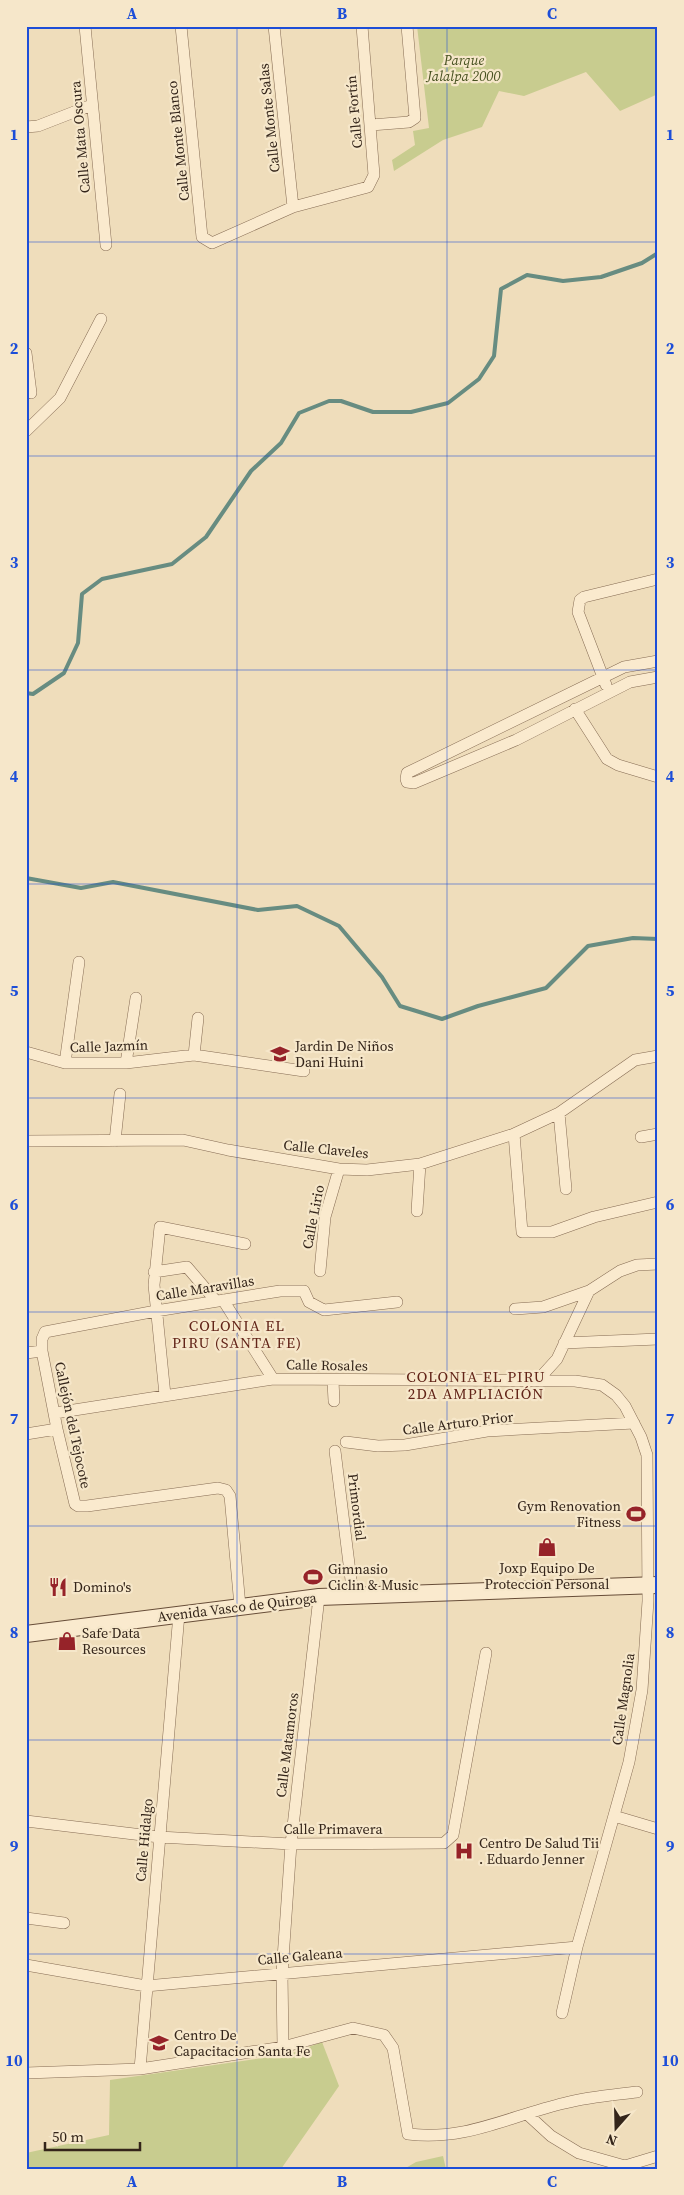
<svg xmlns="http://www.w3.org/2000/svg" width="684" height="2195" font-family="'Source Serif 4',serif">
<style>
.green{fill:#c8cc8f}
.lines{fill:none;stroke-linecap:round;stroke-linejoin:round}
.stream{stroke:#678c81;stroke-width:4}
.minor-casing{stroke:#866c54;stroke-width:12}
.secondary-casing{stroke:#674d38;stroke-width:18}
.minor{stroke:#faeace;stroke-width:11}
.secondary{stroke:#faeace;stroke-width:16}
.grid{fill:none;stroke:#1d4ed8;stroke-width:1;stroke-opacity:0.55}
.labels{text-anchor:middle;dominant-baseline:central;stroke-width:4.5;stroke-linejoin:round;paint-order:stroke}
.park-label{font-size:14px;font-style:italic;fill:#475120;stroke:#f6e7ca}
.street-label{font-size:14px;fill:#34251a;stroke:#f6e7ca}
.poi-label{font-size:14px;fill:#34251a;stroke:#f6e7ca;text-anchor:start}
.neighbourhood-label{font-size:15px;letter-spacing:1px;fill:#622418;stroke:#f6e7ca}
.neatline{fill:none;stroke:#1d4ed8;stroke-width:2}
.grid-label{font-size:16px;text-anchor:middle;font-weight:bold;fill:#1d4ed8}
</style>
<rect width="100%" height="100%" fill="#efddbb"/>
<path class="green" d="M417 26H658V94L620 111 586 72 524 96 499 91 482 127 443 140 394 171 392 160 415 145 413 131 429 128Z
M322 2042 339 2086 281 2169H26V2153L109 2135 110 2080 290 2054Z
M443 2156 446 2169H404L416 2162Z"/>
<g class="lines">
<path class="stream" d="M26 693 33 694 64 673 78 643 82 594 102 579 172 564 206 537 251 471 281 443 299 413 329 401H341L373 412H411L448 403 479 379 494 356 501 289 527 275 563 281 601 277 642 263 658 253
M26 878 81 888 113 882 258 910 297 906 339 926 382 977 400 1006 442 1019 478 1006 546 988 588 946 633 938 658 939"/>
<g class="minor-casing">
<path id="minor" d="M85 26 106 245
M181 26 202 237 212 243 293 207 368 187 374 175 362 26
M274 26 293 207
M371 125 409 122 415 118 407 26
M26 127 38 126 92 105
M26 353 31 393
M26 431 60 398 101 319
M658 661 624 667 407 773 406 779 407 782 414 783 516 740 630 682 658 677
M606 685 578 612 580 600 584 597 658 579
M575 709 607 759 618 765 658 777
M26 1052 65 1063H126L194 1055 304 1071
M194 1055 198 1018
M65 1063 79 962
M126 1063 136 998
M559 1113 566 1189
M514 1134 522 1232H552L594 1217 658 1202
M641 1137 658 1134
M26 1141 183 1140 228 1150 339 1169 367 1170 420 1164 514 1134 559 1113 635 1060 658 1056
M115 1141 120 1094
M417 1211 420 1164
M320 1271 325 1217 339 1169
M154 1272 187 1267 216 1301
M223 1300 273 1379
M515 1309 543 1307 589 1291
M564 1343 658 1339
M26 1353 42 1351
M333 1381 334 1401
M537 1381 557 1359 589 1291 620 1271 637 1265 658 1264
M165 1395 154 1285 160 1227 245 1244
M55 1413 273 1379 575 1381 602 1385 616 1395 625 1406 641 1437 647 1455 648 1601 642 1690 629 1762 577 1947 562 2013
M26 1434 57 1429
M346 1442 378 1446 405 1445 487 1431 634 1423
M335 1451 353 1596
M240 1606 230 1496 226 1490 218 1488 87 1506H78L75 1504 57 1429 42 1351V1339L45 1332 156 1311 280 1291H304L309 1302 324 1310 397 1302
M614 1816 658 1829
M26 1821 159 1837 291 1844 444 1843 453 1835 486 1653
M26 1918 64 1923
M26 1965 146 1986 577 1947
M283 2047 282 1973 291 1844 319 1597
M140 2069 179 1614
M26 2073 140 2069 283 2047 353 2028 384 2035 393 2048 408 2134C467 2141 509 2116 565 2103 588 2097 613 2095 637 2092
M527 2114 551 2136 579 2153 625 2166 658 2156"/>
</g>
<g class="secondary-casing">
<path id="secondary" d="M26 1634 319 1597 658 1585"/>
</g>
<use href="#minor" class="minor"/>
<use href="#secondary" class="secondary"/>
</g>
<path class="grid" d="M237 26V2169M447 26V2169M26 242H658M26 456H658M26 670H658M26 884H658M26 1098H658M26 1312H658M26 1526H658M26 1740H658M26 1954H658"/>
<defs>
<g id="school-bare" transform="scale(1.5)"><path d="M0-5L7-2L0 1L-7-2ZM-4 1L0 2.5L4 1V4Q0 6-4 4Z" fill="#962329" stroke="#f6e7ca" stroke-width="2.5" paint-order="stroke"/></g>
<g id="stadium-bare" transform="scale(1.5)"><path d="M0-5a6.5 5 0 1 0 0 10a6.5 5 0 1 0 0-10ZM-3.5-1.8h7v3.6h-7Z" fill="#962329" stroke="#f6e7ca" stroke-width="2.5" paint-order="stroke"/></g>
<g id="shop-bare" transform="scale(1.5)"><path d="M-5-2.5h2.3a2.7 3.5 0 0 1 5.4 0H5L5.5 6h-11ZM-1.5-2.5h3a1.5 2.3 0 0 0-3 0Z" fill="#962329" stroke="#f6e7ca" stroke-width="2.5" paint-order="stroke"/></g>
<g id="restaurant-bare" transform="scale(1.5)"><path d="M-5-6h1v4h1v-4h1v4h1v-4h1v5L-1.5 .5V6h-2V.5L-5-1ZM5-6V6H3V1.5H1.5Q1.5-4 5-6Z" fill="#962329" stroke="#f6e7ca" stroke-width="2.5" paint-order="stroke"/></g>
<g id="hospital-bare" transform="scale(1.5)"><path d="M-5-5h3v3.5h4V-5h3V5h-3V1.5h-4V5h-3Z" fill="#962329" stroke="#f6e7ca" stroke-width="2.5" paint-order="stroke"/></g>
<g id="university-bare" transform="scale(1.5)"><path d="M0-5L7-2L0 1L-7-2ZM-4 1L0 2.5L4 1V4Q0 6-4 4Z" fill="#962329" stroke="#f6e7ca" stroke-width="2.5" paint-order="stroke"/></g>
</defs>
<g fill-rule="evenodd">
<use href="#school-bare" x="280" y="1054"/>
<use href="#stadium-bare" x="636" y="1514"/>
<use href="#shop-bare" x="547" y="1547"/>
<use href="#stadium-bare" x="313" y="1577"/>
<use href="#restaurant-bare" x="58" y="1587"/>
<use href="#shop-bare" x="67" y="1641"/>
<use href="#hospital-bare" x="464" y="1851"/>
<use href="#university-bare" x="159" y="2043"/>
</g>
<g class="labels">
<g class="park-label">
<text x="464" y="60">Parque<tspan x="464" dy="16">Jalalpa 2000</tspan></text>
</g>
<g class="street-label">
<text transform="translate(354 112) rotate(-95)">Calle Fortín</text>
<text transform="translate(269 118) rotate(-96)">Calle Monte Salas</text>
<text transform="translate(80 137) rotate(-95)">Calle Mata Oscura</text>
<text transform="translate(178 141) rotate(-96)">Calle Monte Blanco</text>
<text transform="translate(109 1046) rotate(-2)">Calle Jazmín</text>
<text transform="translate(326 1149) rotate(6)">Calle Claveles</text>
<text transform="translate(313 1217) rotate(-79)">Calle Lirio</text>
<text transform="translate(205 1288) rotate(-9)">Calle Maravillas</text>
<text transform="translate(327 1365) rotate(1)">Calle Rosales</text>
<text transform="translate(458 1423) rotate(-7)">Calle Arturo Prior</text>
<text transform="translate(73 1425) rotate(78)">Callejón del Tejocote</text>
<text transform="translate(357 1507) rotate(83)">Primordial</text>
<text transform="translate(237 1607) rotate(-7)">Avenida Vasco de Quiroga</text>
<text transform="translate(623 1699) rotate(-82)">Calle Magnolia</text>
<text transform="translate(287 1745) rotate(-83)">Calle Matamoros</text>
<text x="333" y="1829">Calle Primavera</text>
<text transform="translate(144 1840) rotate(-85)">Calle Hidalgo</text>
<text transform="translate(300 1956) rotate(-5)">Calle Galeana</text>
</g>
<g class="poi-label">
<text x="295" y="1046">Jardin De Niños<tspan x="295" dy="16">Dani Huini</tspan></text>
<text x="621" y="1506" text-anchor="end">Gym Renovation<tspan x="621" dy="16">Fitness</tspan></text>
<text x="547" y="1568" text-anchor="middle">Joxp Equipo De<tspan x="547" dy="16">Proteccion Personal</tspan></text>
<text x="328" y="1569">Gimnasio<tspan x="328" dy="16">Ciclin &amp; Music</tspan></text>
<text x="73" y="1587">Domino's</text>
<text x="82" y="1633">Safe Data<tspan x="82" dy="16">Resources</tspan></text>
<text x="479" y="1843">Centro De Salud Tii<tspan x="479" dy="16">. Eduardo Jenner</tspan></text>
<text x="174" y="2035">Centro De<tspan x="174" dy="16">Capacitacion Santa Fe</tspan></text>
</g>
<g class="neighbourhood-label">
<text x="237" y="1325">COLONIA EL<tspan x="237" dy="17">PIRU (SANTA FE)</tspan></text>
<text x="476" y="1376">COLONIA EL PIRU<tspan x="476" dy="17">2DA AMPLIACIÓN</tspan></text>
</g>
</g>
<rect width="684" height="2195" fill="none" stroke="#f6e7ca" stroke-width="55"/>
<g transform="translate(616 2128) rotate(200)" stroke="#f6e7ca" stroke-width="4" paint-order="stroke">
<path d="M0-4L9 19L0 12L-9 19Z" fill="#34251a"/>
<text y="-8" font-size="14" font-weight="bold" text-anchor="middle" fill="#34251a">N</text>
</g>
<path d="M45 2142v8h95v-8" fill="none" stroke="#34251a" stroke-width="2.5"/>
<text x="52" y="2142" font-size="15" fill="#34251a" stroke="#f6e7ca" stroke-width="4" paint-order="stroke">50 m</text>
<rect x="28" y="28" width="628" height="2140" class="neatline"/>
<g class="grid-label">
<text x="132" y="19">A</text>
<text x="342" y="19">B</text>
<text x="552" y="19">C</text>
<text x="14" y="140">1</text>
<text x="670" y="140">1</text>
<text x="14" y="354">2</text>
<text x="670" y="354">2</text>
<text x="14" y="568">3</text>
<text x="670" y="568">3</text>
<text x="14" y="782">4</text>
<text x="670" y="782">4</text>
<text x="14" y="996">5</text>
<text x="670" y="996">5</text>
<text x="14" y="1210">6</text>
<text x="670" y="1210">6</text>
<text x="14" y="1424">7</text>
<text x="670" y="1424">7</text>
<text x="14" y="1638">8</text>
<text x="670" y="1638">8</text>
<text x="14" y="1852">9</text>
<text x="670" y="1852">9</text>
<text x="14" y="2066">10</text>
<text x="670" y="2066">10</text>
<text x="132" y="2187">A</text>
<text x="342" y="2187">B</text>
<text x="552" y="2187">C</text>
</g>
</svg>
